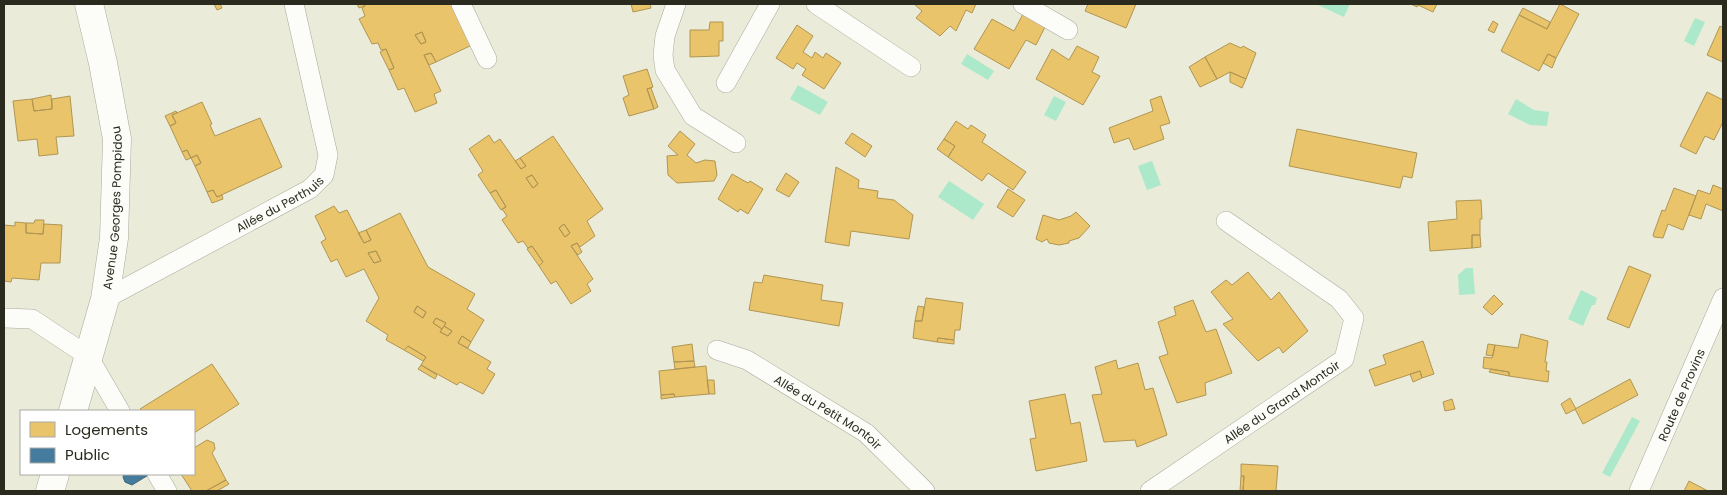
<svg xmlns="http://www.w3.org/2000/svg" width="1727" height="495" font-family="Poppins,sans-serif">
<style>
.water{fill:#ace8ca}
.homes{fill:#e9c46a;stroke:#b09653;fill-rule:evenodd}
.public{fill:#457b9d;stroke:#3d6377}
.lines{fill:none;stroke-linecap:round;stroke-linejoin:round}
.street-casing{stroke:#aaaa9c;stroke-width:20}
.secondary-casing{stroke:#aaaa9c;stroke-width:29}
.street{stroke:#fcfcf9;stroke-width:19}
.secondary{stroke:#fcfcf9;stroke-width:28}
.labels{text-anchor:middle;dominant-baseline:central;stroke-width:5;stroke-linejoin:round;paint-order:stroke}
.street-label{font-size:12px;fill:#2a2a1e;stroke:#fff}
</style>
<rect width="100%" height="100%" fill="#ebebd9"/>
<path class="water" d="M1316 4H1350L1344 17Z
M1695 18 1705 22 1694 46 1684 41Z
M967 54 994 71 988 80 961 64Z
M798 85 828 102 820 115 790 99Z
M1054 96 1066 102 1056 121 1044 115Z
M1516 99 1534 110 1549 112 1547 126 1530 125 1508 114Z
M1152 161 1161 185 1147 190 1138 166Z
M949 181 984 204 973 220 938 197Z
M1466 268H1473L1475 294 1459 295 1458 275Z
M1581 290 1597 298 1595 305H1592L1583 326 1568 319Z
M1632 417 1640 421 1610 477 1602 473Z"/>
<path class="homes" d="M214 4H220L222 8 217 10Z
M357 4H364L365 6 359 8Z
M364 4H453L472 45 436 62 431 53 424 55 441 91 434 94 437 103 415 112 404 88 398 90 389 70 394 68 386 49 381 50 378 43 372 44 359 19 365 16 362 8 365 6ZM422 32 426 42 421 44 415 35Z
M631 4H650L651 8 633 12Z
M914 4H976L972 13 966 10 956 31 950 26 940 36 916 18 922 11Z
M1088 4H1136L1126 28 1085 11Z
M1411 4H1437L1433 12 1418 5 1417 7Z
M1560 4 1579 14 1556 58 1548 54 1539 71 1501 51 1519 15 1547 29Z
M1523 8 1550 22 1547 29 1519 15Z
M1023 14 1045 27 1036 45 1026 40 1009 69 974 49 992 19 1014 31Z
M1493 21 1498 24 1494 33 1488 30Z
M710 22H723V41H719V56L690 57V30H709Z
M797 25 813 36 803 52 812 58 815 52 823 58 826 53 841 63 824 89 802 75 806 69 797 63 793 69 776 58Z
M1720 26 1723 28V62L1707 55Z
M422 32 426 42 421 44 415 35Z
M1230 43 1241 48 1243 46 1256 53 1246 79 1230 72 1217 79 1205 57Z
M1077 46 1099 57 1092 72 1100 76 1083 105 1036 79 1052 49 1069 60Z
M386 49 394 68 389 70 380 52Z
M431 53 436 62 429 65 424 55Z
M1548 54 1556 58 1552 68 1543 63Z
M1205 57 1217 79 1200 87 1189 67Z
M647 69 653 87 647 89 654 109 629 116 623 98 629 95 623 76Z
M1230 72 1246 79 1242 88 1230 82Z
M651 88 658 107 654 109 647 89Z
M1707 92 1723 100V122L1714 140 1705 136 1696 154 1680 146Z
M51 95 52 109 34 111 32 99Z
M70 96 74 136 56 137 58 154 39 156 37 139 18 141 13 101 32 99 34 111 52 109V99Z
M1161 96 1170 123 1160 126 1164 139 1134 150 1129 138 1114 143 1109 128 1153 111 1150 100Z
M202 102 212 124 210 125 215 136 260 118 282 167 217 197 213 190 207 192 195 166 201 163 197 155 191 158 187 150 182 152 170 126 176 123 172 115Z
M176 111 177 113 172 115 176 123 170 126 165 116Z
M956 121 968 129 971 125 986 135 982 142 1026 172 1013 190 988 173 982 181 948 157 955 146 944 139Z
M1297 129 1417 153 1412 178 1403 176 1400 188 1289 166Z
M680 131 695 144 687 155 696 163 705 160 715 161 717 175 714 181 677 183 668 175 667 156 678 155 668 146Z
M852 133 872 146 865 157 845 143Z
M489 135 494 143 500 139 521 169 526 166 520 158 553 136 603 209 587 221 595 236 580 247 577 243 571 246 593 279 587 284 591 291 571 304 556 281 551 284 539 266 543 262 532 246 528 248 523 241 518 243 502 220 507 216 502 209 506 207 496 190 490 193 478 175 483 171 469 149ZM532 175 538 184 533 188 526 178ZM564 224 570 233 565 237 559 228Z
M944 139 955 146 948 157 937 149Z
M187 150 191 158 186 160 182 152Z
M197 155 201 163 195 166 191 158Z
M520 158 526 166 521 169 515 161Z
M836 167 859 180 858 188 878 191 877 198 894 200 913 215 909 239 851 231 849 246 825 242Z
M786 173 799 182 789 197 776 190Z
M732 174 748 183 750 181 763 189 748 214 740 209 738 212 718 199Z
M532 175 538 184 533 188 526 178Z
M1713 185 1723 189V211L1706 204 1701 219 1689 215 1698 190 1710 194Z
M1674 188 1696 196 1683 230 1668 224 1663 238 1654 237 1653 235 1662 210 1665 211Z
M1008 189 1025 200 1013 217 997 207Z
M213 190 217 197 222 195 223 199 212 203 207 192Z
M496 190 506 207 501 210 490 193Z
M1481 200 1482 219H1480V235H1472V248L1430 251 1428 222 1457 219 1456 201Z
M334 206 339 213 347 210 364 243 371 240 366 230 400 213 428 267 475 294 467 309 484 320 471 342 462 336 458 343 491 362 487 369 495 374 483 394 460 382 457 385 421 365 426 357 408 346 404 350 386 340 388 335 366 321 379 298 364 269 346 277 337 259 331 262 321 242 326 239 315 216ZM376 251 381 261 374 263 368 253ZM417 306 426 312 423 318 414 312ZM436 318 446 323 444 326 452 331 448 336 440 332 442 329 433 323Z
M1076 212 1090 226 1079 238 1069 241V243L1059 245 1049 243 1047 239 1042 242 1036 239 1043 215 1059 220 1071 216Z
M35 220H44L43 234 26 233V223H34Z
M15 222 26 223V233L43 234 44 224 62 225 60 263H41L39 280 12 278 11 282 4 281V225L15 226Z
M564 224 570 233 565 237 559 228Z
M366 230 371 240 364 243 358 233Z
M1472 235H1480L1481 247 1472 248Z
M577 243 582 252 578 255 571 246Z
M532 246 543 262 539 266 527 249Z
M376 251 381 261 374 263 368 253Z
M1629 266 1651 275 1629 328 1607 319Z
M1248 272 1271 300 1279 292 1308 331 1283 353 1279 347 1258 361 1223 324 1233 319 1211 292 1226 280 1232 285Z
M764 275 823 285 821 300 843 303 839 326 749 310 754 282 762 283Z
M1494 295 1503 304 1492 315 1483 307Z
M926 298 963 303 960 330H955L954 340 938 338 937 342 913 338 915 321H922Z
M1193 300 1206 332 1216 329 1232 373 1205 383 1206 395 1177 403 1159 357 1168 354 1158 322 1176 315 1174 307Z
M417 306 426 312 423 318 414 312Z
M918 306 924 307 922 321H915Z
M436 318 446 323 442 329 433 323Z
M444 326 452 331 448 336 440 332Z
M1521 334 1548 341 1545 362H1547L1546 371H1549L1548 382 1509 376V372L1483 368 1484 357 1492 358 1495 345 1518 348Z
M462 336 471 342 468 348 458 343Z
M938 338 954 340V344L937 342Z
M1423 341 1434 374 1422 378 1420 371 1375 386 1369 370 1386 364 1383 355Z
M692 344 694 361 674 362 672 347Z
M1488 344 1495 345 1493 356 1486 355Z
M408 346 426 357 423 361 404 350Z
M1116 360 1118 369 1138 363 1145 390 1153 388 1167 435 1137 447 1135 440 1104 442 1092 395 1102 394 1095 367Z
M694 361 695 367 675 369 674 362Z
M212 364 239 404 194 433V411H142L140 409Z
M421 365 437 375 435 379 418 369Z
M706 366 709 394 675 397 674 394 661 395 659 371Z
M1491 369 1509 372V376L1489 372Z
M1420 371 1422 378 1413 382 1410 374Z
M1630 379 1638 395 1583 424 1575 409Z
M707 380H714L715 394H709Z
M674 394 675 397 661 399V395Z
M1065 394 1071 424 1080 422 1087 461 1036 471 1030 439 1036 438 1029 401Z
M1570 398 1576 409 1566 414 1561 404Z
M1452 399 1455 409 1445 411 1443 402Z
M207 440 214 443 215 449 212 453 226 480 206 491H192L181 474H194V448Z
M1241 464 1278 466 1276 491H1243L1244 476H1241Z
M1241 476H1244L1243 491H1240Z
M226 480 229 484 217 491H206Z
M1689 481 1708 491H1684Z"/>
<path class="public" d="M124 474H150L132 485 125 482 123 477Z"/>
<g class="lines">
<g class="street-casing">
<g id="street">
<path d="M461 4 487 59"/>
<path d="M676 4 665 36 663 55 665 70 693 116 736 143"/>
<path d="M816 4 911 67"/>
<path d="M1023 4 1068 30"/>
<path d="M726 83 770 4"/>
<path id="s1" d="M105 299 310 189 324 175 328 155 294 4"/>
<path d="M4 318 32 319 88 356 120 411"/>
<path id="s2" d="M717 350 747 360 866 433 925 491"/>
<path d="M157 474 167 491"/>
<path id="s3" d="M1150 491 1344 359 1354 318 1339 299 1226 221"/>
<path id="s4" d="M1639 491 1723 298"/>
</g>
</g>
<g class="secondary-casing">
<g id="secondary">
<path id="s5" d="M73 411 105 299 114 238 117 139 103 63 89 4"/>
<path d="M50 491 55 474"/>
</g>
</g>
<use href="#street" class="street"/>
<use href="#secondary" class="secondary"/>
</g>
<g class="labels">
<g class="street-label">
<text stroke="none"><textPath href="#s1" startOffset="199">Allée du Perthuis</textPath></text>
<text stroke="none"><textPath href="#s5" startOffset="208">Avenue Georges Pompidou</textPath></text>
<text stroke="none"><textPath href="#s4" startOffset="105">Route de Provins</textPath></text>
<text stroke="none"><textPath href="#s3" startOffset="159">Allée du Grand Montoir</textPath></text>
<text stroke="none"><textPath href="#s2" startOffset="128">Allée du Petit Montoir</textPath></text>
</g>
</g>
<rect width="1727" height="495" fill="none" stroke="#2a2a1e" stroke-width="10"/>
<rect x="20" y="410" width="175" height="65" fill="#ffffff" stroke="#aaaaa5"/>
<rect x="30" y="422" width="25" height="15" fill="#e9c46a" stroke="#aaaaa5"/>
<text x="65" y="435" font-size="15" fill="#2a2a1e">Logements</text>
<rect x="30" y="448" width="25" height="15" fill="#457b9d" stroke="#aaaaa5"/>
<text x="65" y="460" font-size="15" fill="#2a2a1e">Public</text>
</svg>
